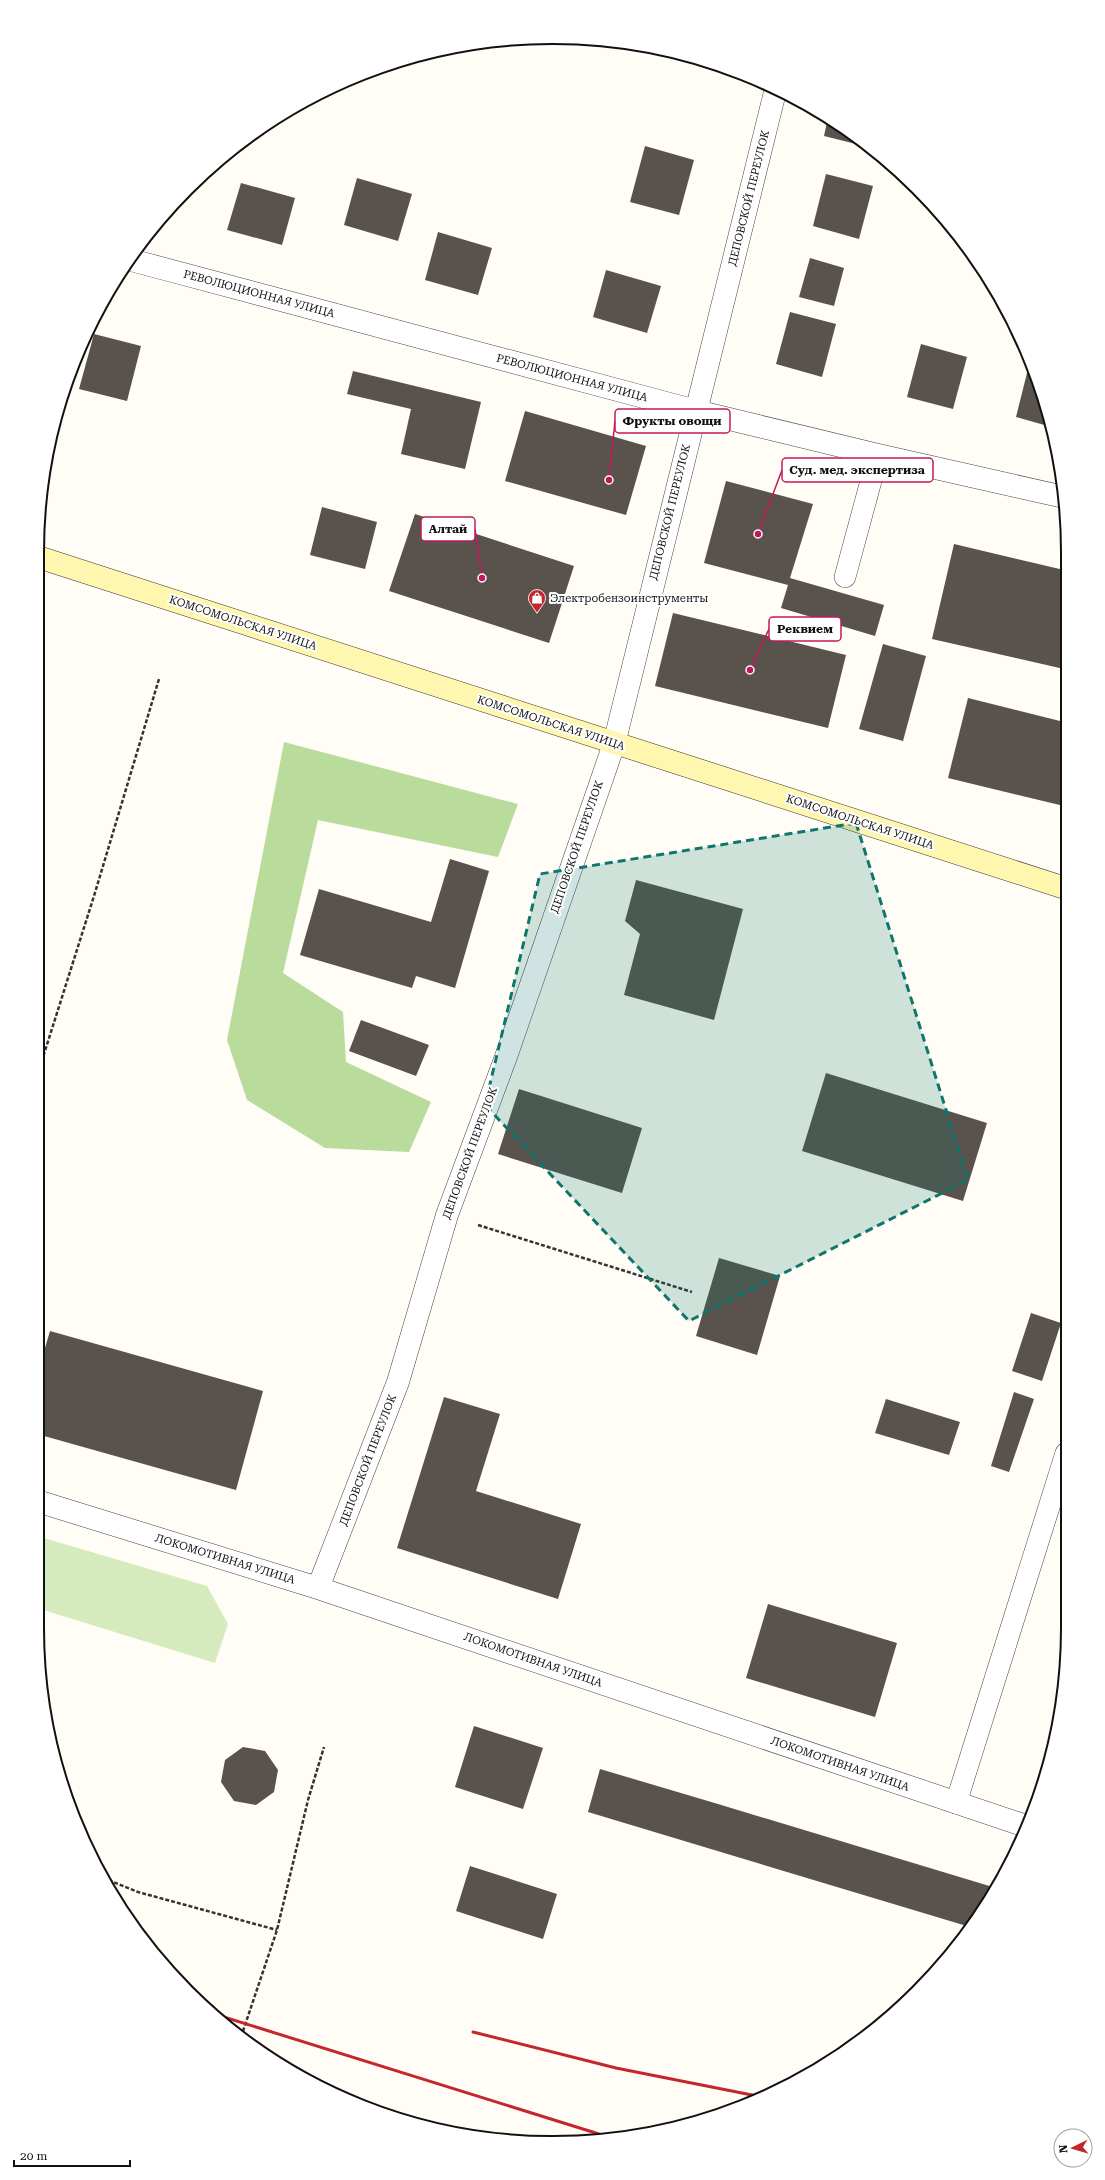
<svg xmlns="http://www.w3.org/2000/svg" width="1105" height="2180" font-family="'Roboto Serif',serif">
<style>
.green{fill:#d5ebbd}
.forest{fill:#b9dc9c}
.building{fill:#5a524d}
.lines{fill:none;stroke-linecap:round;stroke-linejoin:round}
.service-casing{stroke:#444;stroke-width:22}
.minor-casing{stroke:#444;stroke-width:23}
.secondary-casing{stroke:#333;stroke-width:23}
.path{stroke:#333;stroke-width:2.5;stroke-dasharray:4 2;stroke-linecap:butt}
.service{stroke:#fff;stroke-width:21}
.minor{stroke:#fff;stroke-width:22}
.secondary{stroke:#fff6b0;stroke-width:22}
.rail{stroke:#c4262e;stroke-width:3}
.marked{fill:#0f766e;fill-opacity:0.2;stroke:#0f766e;stroke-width:3;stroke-dasharray:8 5;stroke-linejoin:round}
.labels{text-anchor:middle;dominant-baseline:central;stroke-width:4;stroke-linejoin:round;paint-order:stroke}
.street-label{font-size:11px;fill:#111;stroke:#fff}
.poi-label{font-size:11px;fill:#111;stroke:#fff;text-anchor:start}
.rim{fill:none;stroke:#111;stroke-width:2}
.leader{fill:none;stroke:#c2185b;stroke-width:1.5}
.callout-dot{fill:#c2185b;stroke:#fff;stroke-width:1.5}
.callout{fill:#fff;stroke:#c2185b;stroke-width:1.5}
.callout-label{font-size:12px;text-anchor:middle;font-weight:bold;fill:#111}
</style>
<rect width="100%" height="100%" fill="#fffdf5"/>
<path class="green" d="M37 1536 207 1586 228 1624 215 1663 37 1608Z"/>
<path class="forest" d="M284 742 518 804 498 857 318 820 283 973 343 1012 346 1062 431 1102 409 1152 325 1148 247 1100 227 1040Z"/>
<path class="building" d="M827 122 864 146 824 136Z
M645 146 694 160 679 215 630 202Z
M826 174 873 186 859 239 813 226Z
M357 178 412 194 398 241 344 225Z
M241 183 295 198 282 245 227 230Z
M438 232 492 248 478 295 425 280Z
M810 258 844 268 834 306 799 297Z
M606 270 661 286 647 333 593 317Z
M790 312 836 324 822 377 776 364Z
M94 334 141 346 127 401 79 389Z
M921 344 967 357 953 409 907 397Z
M1029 365 1032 366 1048 426 1016 417Z
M353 371 481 402 465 469 401 454 411 409 347 394Z
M525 411 646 446 626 515 505 481Z
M726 481 813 504 790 578 884 605 875 636 781 608 788 585 704 563Z
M322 507 377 522 365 569 310 555Z
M415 514 574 566 549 643 389 591Z
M954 544 1064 570V669L932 639Z
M673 613 846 655 828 728 655 686Z
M883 644 926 656 903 741 859 729Z
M968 698 1064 722V806L948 778Z
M450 859 489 871 455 988 416 976 412 988 300 955 319 889 431 922Z
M636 880 743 909 714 1020 624 995 640 934 625 921Z
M361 1020 429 1045 416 1076 349 1051Z
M826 1073 987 1123 963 1201 802 1151Z
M519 1089 642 1128 622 1193 498 1154Z
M719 1258 780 1276 757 1355 696 1336Z
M1031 1313 1061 1323 1042 1381 1012 1371Z
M50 1331 263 1391 236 1490 37 1434V1375Z
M1014 1392 1034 1399 1009 1472 991 1466Z
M444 1397 500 1414 476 1491 581 1524 558 1599 397 1548Z
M886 1399 960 1422 949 1455 875 1433Z
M768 1604 897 1643 875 1717 746 1678Z
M474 1726 543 1748 523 1809 455 1787Z
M243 1747 265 1751 278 1770 274 1792 256 1805 234 1801 221 1782 225 1760Z
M600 1769 718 1804 996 1888 981 1914 970 1927 588 1812Z
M470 1866 557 1894 543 1939 456 1911Z"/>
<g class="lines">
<g class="service-casing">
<path id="service" d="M845 577 878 455
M956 1803 1066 1453"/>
</g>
<g class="minor-casing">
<path id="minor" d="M131 260 696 411 878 455 1064 497
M37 1501 318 1588 1026 1826
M318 1588 398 1382 447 1215 507 1054 614 744 776 88"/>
</g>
<g class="secondary-casing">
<path id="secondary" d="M38 557 1065 888"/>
</g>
<path class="path" d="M38 1073 94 896 159 679
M478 1225 692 1292
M103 1878 138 1892 277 1930
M241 2037 277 1930 308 1800 324 1747"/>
<use href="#service" class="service"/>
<use href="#minor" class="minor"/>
<use href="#secondary" class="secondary"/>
<path class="rail" d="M211 2013 615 2139
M473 2032 616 2068 762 2097"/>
</g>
<path class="marked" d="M856 823 968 1180 689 1321 485 1105 540 874Z"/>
<defs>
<g id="shop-pin" transform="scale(0.9)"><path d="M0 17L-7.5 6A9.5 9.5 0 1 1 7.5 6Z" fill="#c4262e" stroke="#fff"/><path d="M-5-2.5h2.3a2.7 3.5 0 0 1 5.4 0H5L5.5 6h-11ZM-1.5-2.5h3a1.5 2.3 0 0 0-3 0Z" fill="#fff"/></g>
</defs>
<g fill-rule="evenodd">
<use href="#shop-pin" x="537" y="598"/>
</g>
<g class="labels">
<g class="street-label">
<text transform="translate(749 198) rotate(-76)">ДЕПОВСКОЙ ПЕРЕУЛОК</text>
<text transform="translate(259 294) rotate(15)">РЕВОЛЮЦИОННАЯ УЛИЦА</text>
<text transform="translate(572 378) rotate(15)">РЕВОЛЮЦИОННАЯ УЛИЦА</text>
<text transform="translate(670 512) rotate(-76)">ДЕПОВСКОЙ ПЕРЕУЛОК</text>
<text transform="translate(243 623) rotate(18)">КОМСОМОЛЬСКАЯ УЛИЦА</text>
<text transform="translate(551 723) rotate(18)">КОМСОМОЛЬСКАЯ УЛИЦА</text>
<text transform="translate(860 822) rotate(18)">КОМСОМОЛЬСКАЯ УЛИЦА</text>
<text transform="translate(577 847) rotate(-71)">ДЕПОВСКОЙ ПЕРЕУЛОК</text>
<text transform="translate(470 1153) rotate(-70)">ДЕПОВСКОЙ ПЕРЕУЛОК</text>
<text transform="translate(368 1460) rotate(-69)">ДЕПОВСКОЙ ПЕРЕУЛОК</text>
<text transform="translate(225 1559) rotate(17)">ЛОКОМОТИВНАЯ УЛИЦА</text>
<text transform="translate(533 1660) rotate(19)">ЛОКОМОТИВНАЯ УЛИЦА</text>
<text transform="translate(840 1764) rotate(19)">ЛОКОМОТИВНАЯ УЛИЦА</text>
</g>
<g class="poi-label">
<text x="550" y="598">Электробензоинструменты</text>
</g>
</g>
<path d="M0 0H1105V2180H0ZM552 44H553A508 508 0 0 1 1061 552V1628A508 508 0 0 1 553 2136H552A508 508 0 0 1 44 1628V552A508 508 0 0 1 552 44Z" fill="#fff" fill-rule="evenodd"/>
<path class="rim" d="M552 44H553A508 508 0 0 1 1061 552V1628A508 508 0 0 1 553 2136H552A508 508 0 0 1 44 1628V552A508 508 0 0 1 552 44Z"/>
<path class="leader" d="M609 480L615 421M758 534L782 470M482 578L475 529M750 670L769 629"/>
<g class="callout-dot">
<circle cx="609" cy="480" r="4"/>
<circle cx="758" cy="534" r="4"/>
<circle cx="482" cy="578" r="4"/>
<circle cx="750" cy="670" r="4"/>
</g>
<g class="callout">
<rect x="615" y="409" width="115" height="24" rx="4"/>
<rect x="782" y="458" width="151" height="24" rx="4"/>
<rect x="421" y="517" width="54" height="24" rx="4"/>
<rect x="769" y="617" width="72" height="24" rx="4"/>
</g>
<g class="callout-label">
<text x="672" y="425">Фрукты овощи</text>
<text x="857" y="474">Суд. мед. экспертиза</text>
<text x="448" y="533">Алтай</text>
<text x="805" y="633">Реквием</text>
</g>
<g transform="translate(1073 2148) rotate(265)"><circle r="19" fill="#ffffff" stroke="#a0a0a0"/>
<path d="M0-3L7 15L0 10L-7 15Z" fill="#c4262e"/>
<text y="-6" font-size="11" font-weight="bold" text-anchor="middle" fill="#111111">N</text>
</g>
<path d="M14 2160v6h116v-6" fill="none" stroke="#111111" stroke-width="2"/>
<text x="20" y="2160" font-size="12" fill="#111111" stroke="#ffffff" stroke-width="3" paint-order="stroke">20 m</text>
</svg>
